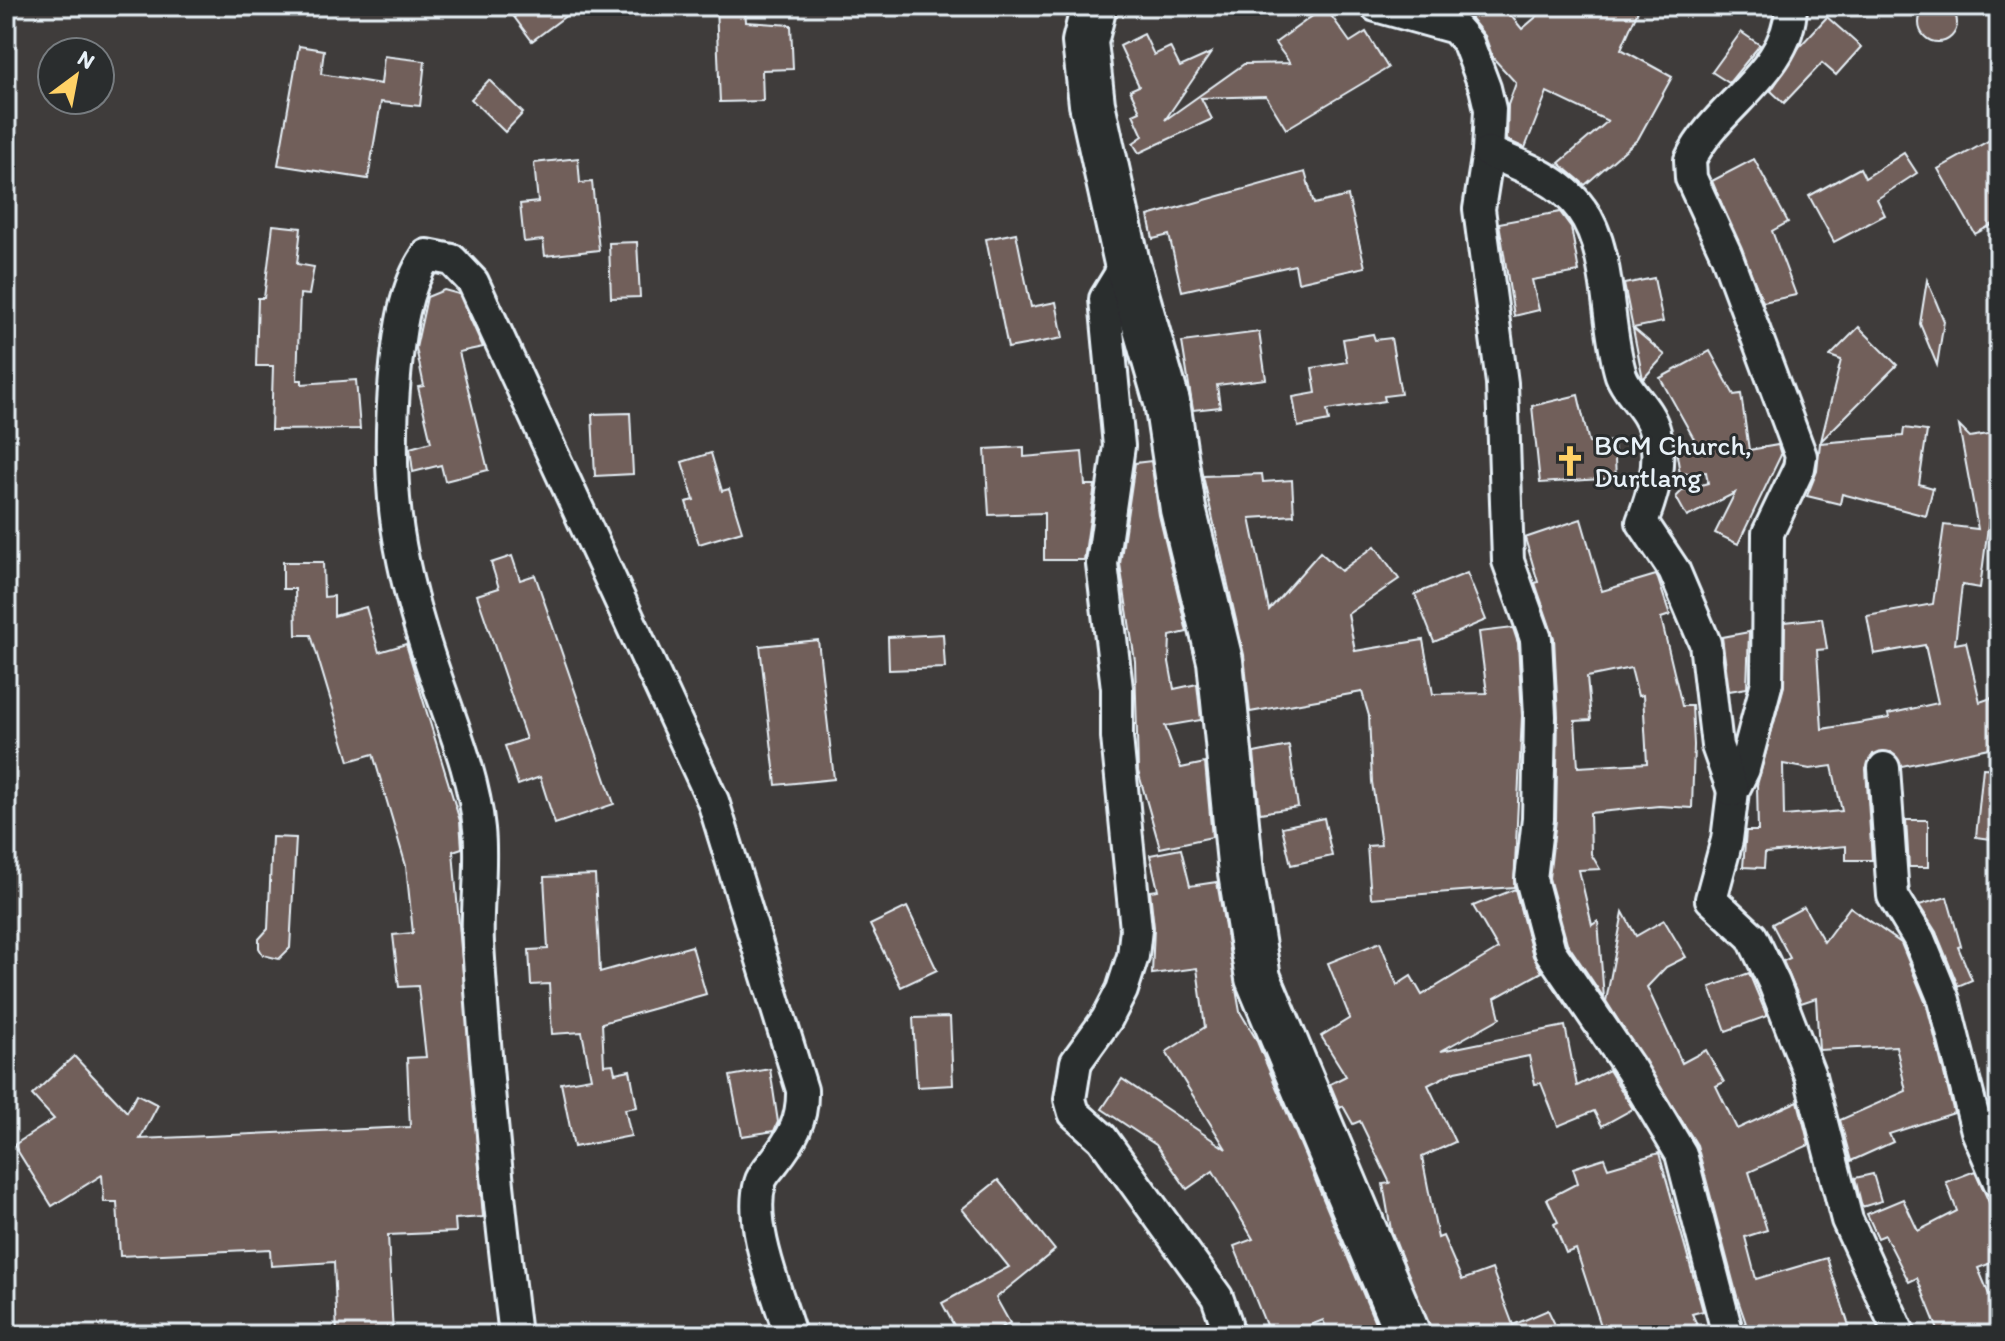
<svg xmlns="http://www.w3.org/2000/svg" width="2005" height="1341" viewBox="0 0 2005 1341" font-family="Itim,sans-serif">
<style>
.building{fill:#715f5a;stroke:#e8f1f8;stroke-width:2;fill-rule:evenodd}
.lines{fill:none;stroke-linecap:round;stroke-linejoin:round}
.street-casing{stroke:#e8f1f8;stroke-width:36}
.highway-casing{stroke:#e8f1f8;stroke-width:50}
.street{stroke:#2a2d2e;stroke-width:30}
.highway{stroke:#2a2d2e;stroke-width:44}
.labels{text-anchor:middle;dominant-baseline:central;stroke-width:6;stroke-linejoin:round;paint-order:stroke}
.poi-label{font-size:28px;fill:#e8f1f8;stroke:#2a2d2e;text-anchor:start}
</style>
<rect width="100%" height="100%" fill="#3f3c3b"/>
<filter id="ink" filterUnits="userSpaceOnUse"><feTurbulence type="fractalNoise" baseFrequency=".0125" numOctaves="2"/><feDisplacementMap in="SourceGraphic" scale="16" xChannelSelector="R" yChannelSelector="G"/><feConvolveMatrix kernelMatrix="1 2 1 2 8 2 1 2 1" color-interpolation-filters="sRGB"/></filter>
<g filter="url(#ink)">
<!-- building -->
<g class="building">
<circle cx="1938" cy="23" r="19"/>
<path d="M506 6H579L532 41Z"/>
<path d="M716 6H745L746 22 791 25 793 69 762 70 763 101 720 102Z"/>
<path d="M1443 6H1503L1522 29 1549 6H1640L1621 49 1672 77 1638 139 1585 185 1559 163 1608 121 1547 92 1525 148 1507 140 1508 105 1516 83 1493 58 1485 36 1469 16Z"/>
<path d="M1325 7 1350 42 1366 32 1388 68 1286 129 1266 96 1201 98 1212 119 1139 153 1133 143 1143 136 1133 114 1140 111 1130 90 1139 86 1120 46 1144 34 1154 55 1170 47 1180 67 1211 53 1165 120 1244 64 1290 63 1275 43Z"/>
<path d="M1827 17 1861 47 1836 75 1822 63 1784 103 1771 91 1800 46Z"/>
<path d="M1741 32 1760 45 1729 83 1712 72Z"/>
<path d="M299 46 324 50 321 74 381 84 384 56 425 61 420 106 381 102 368 179 278 165Z"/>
<path d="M489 80 523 113 505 132 471 99Z"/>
<path d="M1999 135V221L1975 234 1938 169Z"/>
<path d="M1904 153 1917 173 1877 199 1885 215 1834 242 1809 196 1860 168 1865 178Z"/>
<path d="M578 158 580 183 592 182 599 250 545 256 543 240 524 242 520 204 538 202 534 163Z"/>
<path d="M1754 159 1788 222 1772 231 1796 295 1763 302 1712 181Z"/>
<path d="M1305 172 1314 204 1348 196 1365 267 1298 282 1295 265 1182 291 1169 235 1153 239 1148 216Z"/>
<path d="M1560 212 1571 227 1579 272 1532 280 1539 310 1514 316 1499 223Z"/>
<path d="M273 225 301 228 297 264 314 267 309 295 300 294 297 380H302V384L356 380 360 429 271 430 273 366H256L258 298H264Z"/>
<path d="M1016 233 1031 307 1056 302 1063 338 1008 348 986 239Z"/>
<path d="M637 242 640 297 611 298 609 243Z"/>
<path d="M1654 278 1663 322 1633 328 1665 355 1643 379 1624 284Z"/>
<path d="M1927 280 1944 321 1937 365 1920 324Z"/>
<path d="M444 290 459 294 483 347 459 352 488 470 445 481 441 465 413 472 410 448 431 442 418 387 424 386 416 348 427 297Z"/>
<path d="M1859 327 1897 365 1821 441 1841 360 1830 356Z"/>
<path d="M1259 332 1266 379 1217 385 1220 407 1193 410 1182 342Z"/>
<path d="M1373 334 1375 340 1391 338 1401 394 1384 396 1385 401 1327 410 1329 421 1298 427 1293 397 1316 393 1312 368 1347 362 1343 339Z"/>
<path d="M1710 351 1734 395 1741 394 1749 450 1778 445 1781 455 1738 544 1715 533 1735 493 1687 517 1676 497 1683 490 1708 483 1706 472 1680 474 1676 449 1698 446 1660 378Z"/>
<path d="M1578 395 1589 443 1614 441 1616 478 1540 483 1532 406Z"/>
<path d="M630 413 633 474 595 476 592 414Z"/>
<path d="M1959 426 1970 437 1999 432V511L1992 496 1980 588 1962 585 1955 644 1966 642 1980 702 1991 698 1999 717V746L1902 766 1891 752 1873 754 1866 769 1872 860H1846V846L1765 853 1764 868 1743 867 1746 831H1758L1757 785 1784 686 1785 622 1822 618 1827 649 1817 650 1822 729 1889 718 1888 714 1938 703 1925 645 1874 654 1867 616 1933 604 1944 525 1978 529ZM1783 764 1810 769 1832 766 1842 811 1784 816Z"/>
<path d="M1904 428 1927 431 1919 484 1933 488 1926 516 1842 494 1840 504 1807 496 1817 471 1820 443 1903 436Z"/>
<path d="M1024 447V457L1082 452 1085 485H1095L1084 560H1044V513L989 515 985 449Z"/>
<path d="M711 453 722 491 729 489 742 531 699 544 686 502 694 500 682 462Z"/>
<path d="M1151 461 1159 515 1187 632 1170 636 1169 662 1174 689 1197 684 1201 720 1165 726 1181 768 1205 763 1212 837 1160 848 1138 771 1135 661 1120 564 1135 463Z"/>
<path d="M1262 474 1263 482 1292 480 1294 515 1250 518 1269 610 1320 552 1341 571 1375 546 1399 579 1348 614 1355 651 1423 640 1433 694 1487 693 1479 632 1513 628 1518 643 1522 716 1514 887 1371 898 1367 846 1381 845 1372 782 1369 716 1362 692 1250 712 1244 655 1203 476Z"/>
<path d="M1581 519 1602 591 1656 575 1658 579 1670 615 1661 618 1682 706H1692L1694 745 1692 808 1659 806 1590 813 1591 854 1600 869 1579 870 1592 925 1598 921 1604 998 1567 943 1549 878 1556 820 1558 716 1554 638 1535 583 1538 582 1525 538ZM1631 668 1638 696 1643 695 1647 763 1578 767 1575 721 1591 720 1587 677Z"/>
<path d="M512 556 520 580 535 575 614 804 555 824 540 777 518 785 505 746 526 739 477 595 499 588 491 563Z"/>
<path d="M283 562H323L324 597 334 596V616L366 607 379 652 406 644 460 821 462 848 453 851 483 1217 455 1219 456 1232 388 1235 393 1335H337L334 1262 271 1266 270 1249 120 1256 117 1202H104L102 1175 52 1206 14 1145 54 1119 32 1095 74 1056 127 1112 137 1094 158 1105 140 1139 410 1127 407 1058 426 1057 418 986 399 987 393 935 413 933 406 866 373 754 349 761 311 635H296L295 589H283Z"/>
<path d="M1467 573 1486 620 1434 642 1415 594Z"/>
<path d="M1749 632 1747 688 1729 691 1722 637Z"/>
<path d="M943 634 945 668 889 670 888 637Z"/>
<path d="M818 640 834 779 776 785 760 646Z"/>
<path d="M1289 746 1298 807 1260 813 1254 753Z"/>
<path d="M1983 768 1999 769V840L1976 837Z"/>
<path d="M1324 818 1332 856 1291 865 1282 827Z"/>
<path d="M1906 820H1928V867H1909Z"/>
<path d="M272 837 296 838 290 948 279 959 263 955 259 948V939L268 929Z"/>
<path d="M1181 849 1190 886 1217 882 1240 1012 1256 1039 1380 1334 1378 1335H1329L1323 1320 1286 1335H1270L1234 1246 1253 1239 1213 1171 1187 1189 1156 1145 1102 1109 1122 1079 1226 1149 1166 1052 1205 1027 1197 968 1152 974 1154 927 1150 891 1158 890 1150 855Z"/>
<path d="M595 875 600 972 692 946 706 994 602 1023 604 1065 613 1064 615 1073 630 1070 637 1107 625 1109 631 1136 574 1147 561 1083 591 1078 582 1032 552 1034 549 984 531 985 529 950 548 949 544 877Z"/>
<path d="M1515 889 1533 956 1542 972 1495 998 1500 1018 1441 1051 1565 1026 1577 1086 1609 1070 1633 1109 1602 1126 1594 1111 1558 1126 1541 1083 1535 1084 1529 1056 1456 1071 1428 1085 1455 1142 1422 1157 1438 1238 1443 1236 1462 1280 1492 1269 1513 1325 1548 1310 1560 1335H1432L1391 1230 1383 1184 1390 1183 1360 1121 1353 1124 1343 1106 1340 1108 1330 1084 1346 1076 1321 1036 1350 1018 1328 963 1380 942 1397 985 1411 976 1422 995 1498 949 1473 906Z"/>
<path d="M1947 897 1961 946 1958 947 1972 980 1958 986 1936 932 1919 905Z"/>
<path d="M907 907 937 970 901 987 870 925Z"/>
<path d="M1804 907 1824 942 1850 907 1901 943 1927 1006 1954 1113 1889 1134 1893 1142 1851 1161 1840 1120 1906 1091 1896 1046 1819 1050 1816 998 1801 1003 1783 961 1790 958 1772 924Z"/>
<path d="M1623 912 1636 936 1664 920 1686 957 1666 967 1647 987 1682 1063 1706 1050 1724 1082 1716 1086 1737 1129 1798 1101 1809 1145 1749 1172 1767 1230 1745 1237 1756 1279 1827 1258 1852 1335H1750L1738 1300 1697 1145 1606 1001Z"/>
<path d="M1749 973 1767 1016 1726 1031 1710 987Z"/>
<path d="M950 1017 953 1085 917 1087 913 1018Z"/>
<path d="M770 1069 778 1122 774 1131 742 1136 730 1076Z"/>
<path d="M1659 1153 1703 1311 1692 1314 1702 1335H1604L1576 1249 1566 1253 1554 1224 1558 1222 1547 1199 1578 1183 1573 1168 1604 1158 1608 1168Z"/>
<path d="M1975 1171 1993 1211 1999 1209V1260L1978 1268 1999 1318V1335H1940L1917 1278 1909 1282 1885 1235 1878 1238 1867 1214 1903 1199 1918 1231 1957 1211 1946 1182Z"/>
<path d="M1873 1174 1881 1201 1862 1207 1855 1178Z"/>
<path d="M998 1180 1055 1250 996 1298 1010 1323 987 1335H959L942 1303 1009 1267 962 1209Z"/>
</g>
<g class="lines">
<defs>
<g id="street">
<path d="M1376 6 1455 28 1468 43 1485 88 1490 109 1488 152 1479 209 1502 383 1508 561 1536 639 1540 716 1538 819 1531 879 1550 951 1631 1070 1681 1154 1728 1335"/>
<path d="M1791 6C1790 72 1716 105 1690 160L1691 178 1726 254 1801 456 1799 468 1768 533 1767 682 1744 769 1733 791 1727 840 1711 899 1752 937 1774 983 1810 1076 1847 1220 1900 1335"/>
<path d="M1488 152C1520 165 1560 179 1581 209 1612 251 1605 324 1621 375 1627 393 1649 408 1655 432 1662 463 1653 494 1642 522L1674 570 1705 643 1717 746 1733 791"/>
<path d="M1127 263 1105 299 1119 446 1102 564 1117 688V737L1136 929 1133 956 1122 990 1107 1019 1076 1062 1070 1099 1074 1113 1102 1138 1217 1297 1226 1323 1225 1335"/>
<path d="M1884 768 1893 896 1919 939 1944 1000 1977 1131 1999 1182"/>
<path d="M515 1335C499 1205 486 1075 478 944 476 906 483 867 479 829 473 767 445 709 427 650 395 551 386 479 395 376 399 335 403 290 427 255L452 260 473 282 713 801 802 1090C803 1121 792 1139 773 1163 768 1169 762 1175 760 1183 748 1226 778 1293 790 1335"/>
</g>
<path id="highway" d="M1094 6 1085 42 1092 104 1127 263 1167 402 1183 509 1220 661 1241 873 1258 978 1408 1335"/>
</defs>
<!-- street casing -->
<use href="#street" class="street-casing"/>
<!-- highway casing -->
<use href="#highway" class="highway-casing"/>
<!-- street -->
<use href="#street" class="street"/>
<!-- highway -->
<use href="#highway" class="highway"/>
</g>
</g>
<!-- icons -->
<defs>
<symbol id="church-bare" viewBox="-9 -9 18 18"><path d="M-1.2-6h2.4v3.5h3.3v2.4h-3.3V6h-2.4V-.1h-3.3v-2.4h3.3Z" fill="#ffd166" stroke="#2a2d2e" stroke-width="2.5" paint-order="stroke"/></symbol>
</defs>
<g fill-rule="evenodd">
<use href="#church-bare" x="1548" y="439" width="44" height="44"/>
</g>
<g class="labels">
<!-- poi labels -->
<g class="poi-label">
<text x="1594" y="445">BCM Church,<tspan x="1594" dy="32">Durtlang</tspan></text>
</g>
</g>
<!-- margin -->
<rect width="2005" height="1341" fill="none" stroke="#2a2d2e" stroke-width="32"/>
<rect x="16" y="16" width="1973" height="1309" fill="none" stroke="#e8f1f8" stroke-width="3" filter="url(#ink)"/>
<!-- north arrow -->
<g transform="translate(76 76) rotate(32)"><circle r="38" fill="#2a2d2e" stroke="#767b7f" stroke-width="2"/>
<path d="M0-6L14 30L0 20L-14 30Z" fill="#ffd166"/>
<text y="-12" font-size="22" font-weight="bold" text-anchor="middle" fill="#e8f1f8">N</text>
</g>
</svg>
